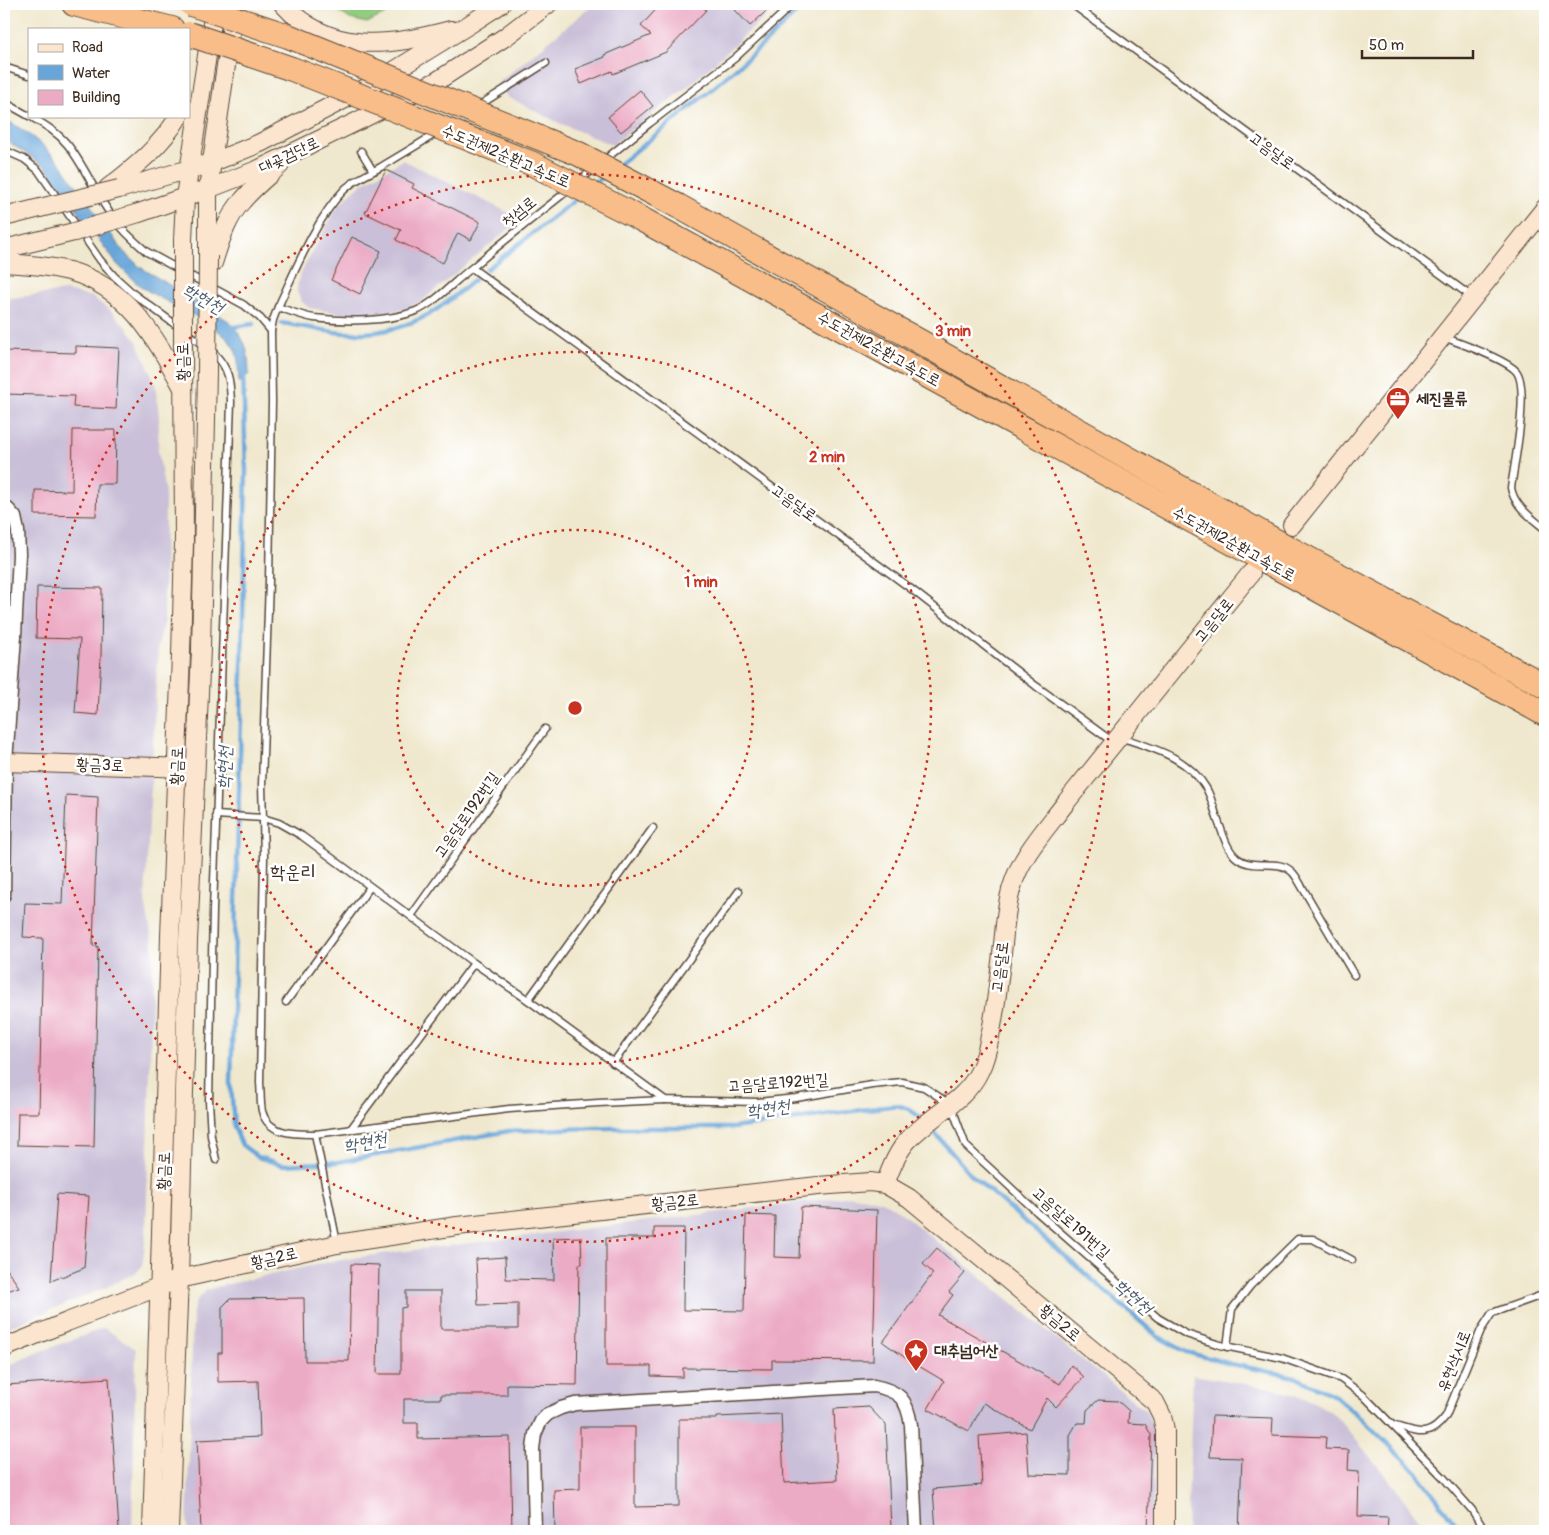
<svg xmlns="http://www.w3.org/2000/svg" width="1549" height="1535" viewBox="0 0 1549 1535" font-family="Pangolin,'Poor Story',sans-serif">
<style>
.industrial{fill:#c9bfd8}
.green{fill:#92cc7f;stroke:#667b4e}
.water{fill:#68a6da;stroke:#52687c}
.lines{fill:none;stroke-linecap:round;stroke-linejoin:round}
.stream{stroke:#68a6da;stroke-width:4.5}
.building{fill:#ecabc5}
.lane-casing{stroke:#564638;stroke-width:9}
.street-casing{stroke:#564638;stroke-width:15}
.secondary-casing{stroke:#564638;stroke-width:20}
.highway-casing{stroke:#564638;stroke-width:26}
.lane{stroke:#fff;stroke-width:6}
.street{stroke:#fff;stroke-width:12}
.secondary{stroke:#fce5cf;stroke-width:18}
.highway{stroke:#f8bd88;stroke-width:24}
.secondary-bridge-casing{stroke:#564638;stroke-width:20;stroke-linecap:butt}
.highway-bridge-casing{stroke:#564638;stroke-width:26;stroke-linecap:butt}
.secondary-bridge{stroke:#fce5cf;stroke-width:18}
.highway-bridge{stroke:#f8bd88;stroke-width:24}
.ring{fill:none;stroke:#c8321e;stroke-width:2.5;stroke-dasharray:2.5 5}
.labels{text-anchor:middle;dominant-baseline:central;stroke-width:5;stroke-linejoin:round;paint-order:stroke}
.street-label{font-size:16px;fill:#3b2a1e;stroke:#fff}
.poi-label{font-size:16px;font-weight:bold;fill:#3b2a1e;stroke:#fff;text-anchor:start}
.water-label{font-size:18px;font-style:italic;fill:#4d5c69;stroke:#fff}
.quarter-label{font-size:19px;fill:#3b2a1e;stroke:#fff}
.centre{fill:#c8321e;stroke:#fff;stroke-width:2.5}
.ring-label{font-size:15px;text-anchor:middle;font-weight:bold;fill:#c8321e;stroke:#fff;stroke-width:5;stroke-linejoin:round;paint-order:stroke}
</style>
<rect width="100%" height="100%" fill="#fff"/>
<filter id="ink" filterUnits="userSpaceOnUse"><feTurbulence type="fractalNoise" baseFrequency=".02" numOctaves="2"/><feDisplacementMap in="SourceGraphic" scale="10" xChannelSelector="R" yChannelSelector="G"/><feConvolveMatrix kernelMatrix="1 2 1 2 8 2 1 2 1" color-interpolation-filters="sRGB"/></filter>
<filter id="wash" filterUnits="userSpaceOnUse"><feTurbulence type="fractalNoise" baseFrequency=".0096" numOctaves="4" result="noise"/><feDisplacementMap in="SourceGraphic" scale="20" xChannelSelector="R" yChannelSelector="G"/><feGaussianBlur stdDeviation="1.12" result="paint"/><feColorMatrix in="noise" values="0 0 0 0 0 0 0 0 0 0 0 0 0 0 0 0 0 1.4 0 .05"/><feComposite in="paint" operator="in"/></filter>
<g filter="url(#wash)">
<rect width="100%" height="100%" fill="#f0e8ce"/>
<!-- industrial -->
<g class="industrial">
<path d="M594 4H779L690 85 612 145 559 123 508 97 497 84Z"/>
<path d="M403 160 521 219 422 301 404 309 388 313 343 314 309 308 302 302 297 292 298 281 306 263 338 206 360 185Z"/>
<path d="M66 291 92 297 111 311 128 329 138 343 155 383 159 416 158 450 165 494 164 618 158 647 145 901 153 944 146 1237 142 1266 137 1272 105 1288 4 1329V299Z"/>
<path d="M852 1196 875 1199 886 1203 899 1211 1146 1411 1155 1431 1152 1531H187L193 1311 197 1300 207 1290 220 1286 328 1262 381 1254Z"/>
<path d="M104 1328 136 1349 132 1531H4V1367L42 1351Z"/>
<path d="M1193 1375 1270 1388 1296 1395 1314 1402 1331 1412 1343 1424 1394 1486 1428 1531H1187Z"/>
</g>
<!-- green -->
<path class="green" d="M327 4H405L367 23 350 19Z"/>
<!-- water -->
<path class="water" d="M4 119C24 129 47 147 61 164L123 251 140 267 227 320C246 340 248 346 249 374L239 383C238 374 239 361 236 352 225 324 170 306 145 289 134 282 125 272 116 263L45 166 4 139Z"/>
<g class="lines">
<!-- stream -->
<g class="stream">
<path d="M617 166C682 114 747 63 805 4"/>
<path d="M592 186 605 175"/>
<path d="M487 269 580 196"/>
<path d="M281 323C299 325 316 330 334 332 368 336 402 330 431 313 446 304 460 291 474 280"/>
<path d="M228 328 253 324"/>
<path d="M243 373 246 471 241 719 231 1084 234 1127 242 1145 258 1157 283 1165 338 1162 509 1131 592 1128H733L897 1105 909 1109 924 1120"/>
<path d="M929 1126 970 1174 1157 1336 1186 1352 1231 1364 1295 1377 1333 1395 1362 1419 1416 1471 1461 1531"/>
</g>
</g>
<g id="blocks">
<!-- building -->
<g class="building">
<path d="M661 4H699L706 10 666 52 613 74 612 71 581 84 575 69 605 57 604 55 651 35 641 26Z"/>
<path d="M742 4H774L750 26 735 10Z"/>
<path d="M640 90 653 106 621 132 608 117Z"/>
<path d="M386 170 414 184 412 188 480 222 471 240 458 233 443 263 396 240 401 230 365 213Z"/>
<path d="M352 237 381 251 360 294 331 280Z"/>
<path d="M76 346 119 348 116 409 73 407 74 396 4 394V351L76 353Z"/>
<path d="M73 430H116L115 484H97L96 516 35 515V490L72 491Z"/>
<path d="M37 587 102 588 101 655 98 715 75 713 80 639 36 638Z"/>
<path d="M66 795 98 797 93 946H98L94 1147 17 1145 18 1113H39L43 938 23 937 25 903 62 904Z"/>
<path d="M57 1194 89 1196 84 1268 51 1281Z"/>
<path d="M801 1207 877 1210 873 1361 772 1360V1369L683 1368V1377L651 1376V1366H606V1238H654V1228H684L683 1310 744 1311 746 1215 775 1216 774 1257 799 1258Z"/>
<path d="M581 1237 582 1264H579L577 1385 507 1384V1395H441V1399H404V1423H418V1439L510 1437 512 1531H201L197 1440 260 1437 258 1381 218 1382V1353H222V1307L230 1299 304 1298 305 1361H349L351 1264 379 1265 377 1374H401V1308L406 1307V1291H441V1329H518V1304L478 1305 476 1259 505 1257 506 1279 554 1280 553 1238Z"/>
<path d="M937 1248 965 1273 949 1292 953 1295 938 1315 1060 1384 1071 1365 1084 1377 1056 1407 1047 1398 1030 1429 984 1403 969 1431 928 1409 944 1381 907 1359 883 1342 933 1273 923 1264Z"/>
<path d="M4 1265 19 1287 4 1292Z"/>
<path d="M109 1378 119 1531H4V1406H8L6 1385Z"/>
<path d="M1098 1400 1118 1401 1129 1411 1128 1423 1145 1424 1151 1435 1148 1531H936L933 1489 982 1485 979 1436 1026 1432 1029 1474 1070 1475V1435L1077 1423H1086L1087 1410Z"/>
<path d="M869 1407 886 1425 891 1528 830 1531H581V1529H555L554 1490 580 1489V1427H635V1507L679 1506V1419H717V1417L781 1414 784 1483 837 1480 834 1409Z"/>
<path d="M1212 1416 1273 1418 1272 1435 1326 1437 1325 1449 1349 1450 1348 1470 1359 1471 1358 1516 1388 1517 1387 1531H1239L1242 1458 1210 1457Z"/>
</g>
</g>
</g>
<g filter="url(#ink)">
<use href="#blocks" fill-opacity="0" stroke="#564638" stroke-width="1"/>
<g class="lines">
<defs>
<g id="lane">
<path d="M1072 4 1472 297"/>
<path d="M4 67 29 75"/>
<path d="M4 102 29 116"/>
<path d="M478 106 546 63"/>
<path d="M30 116C43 124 57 132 67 144 85 166 95 194 112 216 122 230 134 241 147 252L244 305 260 318 271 331"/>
<path d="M4 150 24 159 38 170 100 260 114 276 135 295 214 353C230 370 230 381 231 402L213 910 209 1101 211 1136 216 1160"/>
<path d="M361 151 373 171"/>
<path d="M603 161 650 123 735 58 793 4"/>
<path d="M578 182 596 167"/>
<path d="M472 268 906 585 1036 686 1113 742"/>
<path d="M278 307C290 311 302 316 314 318 345 322 387 322 416 311 435 303 456 280 473 267 505 240 538 214 571 188"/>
<path d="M1443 337C1460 343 1506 360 1516 371 1530 387 1514 466 1511 488 1514 506 1532 518 1545 529"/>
<path d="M1120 737C1152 748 1188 757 1206 788 1212 798 1214 810 1218 821 1223 833 1226 849 1237 858 1253 871 1277 858 1291 871 1294 873 1296 877 1298 880L1354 975"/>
<path d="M216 815 263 818 279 823 302 836 474 963 528 1000 665 1100 758 1102 796 1098 872 1085 902 1082 924 1087 951 1105 966 1146 1037 1212 1158 1318 1186 1334 1220 1345 1282 1358 1341 1379 1363 1395 1443 1477 1472 1510 1485 1531"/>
<path d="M411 916 545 729"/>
<path d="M528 1000 653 828"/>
<path d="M286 1002 370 887"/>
<path d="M613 1063 739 891"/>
<path d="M350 1130 474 963"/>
<path d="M315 1134 509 1109 598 1103 665 1100"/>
<path d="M337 1243 315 1134C295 1134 268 1135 262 1111 260 1102 261 1092 260 1083L264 856 262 785 269 581 272 401 271 331 273 320 278 307C295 271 316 219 343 191 353 180 367 175 379 168 399 156 418 145 438 132"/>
<path d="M1227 1347 1232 1309 1251 1285 1298 1239H1313L1352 1260"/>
<path d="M1392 1425C1417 1432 1428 1440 1446 1416L1481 1330 1492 1313 1545 1294"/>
</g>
<g id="street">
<path d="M4 506 8 509 15 517 18 531 19 554 15 636 6 762 4 895"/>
<path d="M535 1531 533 1449 535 1434 541 1421 548 1414 561 1408 575 1404 874 1386C900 1391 907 1399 911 1425L916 1531"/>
</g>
<g id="secondary">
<path d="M283 4C330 56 390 46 451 30"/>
<path d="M108 188C134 168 162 145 179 116"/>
<path d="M119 189 211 163 260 143 368 87 470 24 501 4"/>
<path d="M139 213 208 189 257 170 360 120 437 81 505 37 548 4"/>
<path d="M4 217 52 205"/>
<path d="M183 240 185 197 215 4"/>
<path d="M4 249 74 232"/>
<path d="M208 256V189L235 4"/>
<path d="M4 263C26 264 48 266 69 271 128 287 155 337 182 386"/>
<path d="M213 263C220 241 227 217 243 200 254 187 268 176 280 165"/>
<path d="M1292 525 1545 208"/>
<path d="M4 762 188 768"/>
<path d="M885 1184C891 1168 898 1150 910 1138 933 1114 966 1101 980 1070 987 1056 989 1041 992 1026 997 999 1000 971 1003 944 1005 925 1006 905 1012 887 1021 855 1047 828 1067 801L1251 573"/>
<path d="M4 1348 67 1322 179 1279 337 1244 457 1226 818 1186 870 1182 885 1184 909 1198 1155 1402 1162 1416 1165 1430V1531"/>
<path d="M152 1531 170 936 181 655 184 543 183 347"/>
<path d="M169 1531 179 1279 188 941 201 649 207 373"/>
</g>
<g id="highway">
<path d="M74 4 172 29"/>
<path d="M678 206 1281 544 1545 686"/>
<path d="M643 220 1545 714"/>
</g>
</defs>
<!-- lane casing -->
<use href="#lane" class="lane-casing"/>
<!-- street casing -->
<use href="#street" class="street-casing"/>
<!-- secondary casing -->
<use href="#secondary" class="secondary-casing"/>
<!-- highway casing -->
<use href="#highway" class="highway-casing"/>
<!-- lane -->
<use href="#lane" class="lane"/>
<!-- street -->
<use href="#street" class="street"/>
<!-- secondary -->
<use href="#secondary" class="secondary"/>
<!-- highway -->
<use href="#highway" class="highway"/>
<defs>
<g id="secondary-bridge">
<path d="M52 205 119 189"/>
<path d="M74 232 139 213"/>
<path d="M183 347V240"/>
<path d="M207 373 208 256"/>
</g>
<g id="highway-bridge">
<path d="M191 4 288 36 579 154 678 206"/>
<path d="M189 34 292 69 533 164 643 220"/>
</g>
</defs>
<!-- secondary-bridge casing -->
<use href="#secondary-bridge" class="secondary-bridge-casing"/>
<!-- highway-bridge casing -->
<use href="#highway-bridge" class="highway-bridge-casing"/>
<!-- secondary-bridge -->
<use href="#secondary-bridge" class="secondary-bridge"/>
<!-- highway-bridge -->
<use href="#highway-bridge" class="highway-bridge"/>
</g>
</g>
<!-- distance rings -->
<g class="ring">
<circle cx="575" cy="708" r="178"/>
<circle cx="575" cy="708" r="356"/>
<circle cx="575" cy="708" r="534"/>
</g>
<!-- icons -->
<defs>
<symbol id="office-pin" viewBox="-11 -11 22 30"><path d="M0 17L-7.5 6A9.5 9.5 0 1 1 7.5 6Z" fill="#c8321e" stroke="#fff"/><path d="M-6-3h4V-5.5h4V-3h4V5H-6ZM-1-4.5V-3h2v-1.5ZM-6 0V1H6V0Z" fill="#fff"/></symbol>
<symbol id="sight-pin" viewBox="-11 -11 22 30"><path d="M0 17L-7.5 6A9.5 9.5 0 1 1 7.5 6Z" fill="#c8321e" stroke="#fff"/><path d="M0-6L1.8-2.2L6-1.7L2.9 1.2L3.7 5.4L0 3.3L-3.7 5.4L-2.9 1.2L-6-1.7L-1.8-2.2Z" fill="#fff"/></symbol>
</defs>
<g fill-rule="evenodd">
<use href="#office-pin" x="1384" y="385" width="28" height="38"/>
<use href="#sight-pin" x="902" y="1337" width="28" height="38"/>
</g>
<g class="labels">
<!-- street labels -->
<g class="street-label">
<text transform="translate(1272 151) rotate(36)">고음달로</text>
<text transform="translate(289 155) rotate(-25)">대곶검단로</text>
<text transform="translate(506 156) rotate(23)">수도권제2순환고속도로</text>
<text transform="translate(519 212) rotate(-39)">첫섬로</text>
<text transform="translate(879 349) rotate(29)">수도권제2순환고속도로</text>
<text transform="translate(183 362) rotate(-91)">황금로</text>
<text transform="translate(794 503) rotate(36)">고음달로</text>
<text transform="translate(1234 544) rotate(29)">수도권제2순환고속도로</text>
<text transform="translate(1214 620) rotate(-51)">고음달로</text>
<text transform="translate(100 765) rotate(2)">황금3로</text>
<text transform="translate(177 766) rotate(-88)">황금로</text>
<text transform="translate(467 815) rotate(-55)">고음달로192번길</text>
<text transform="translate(1000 967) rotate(-83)">고음달로</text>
<text transform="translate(778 1083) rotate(-4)">고음달로192번길</text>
<text transform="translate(164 1171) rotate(-88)">황금로</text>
<text transform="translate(675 1202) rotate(-6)">황금2로</text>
<text transform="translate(1071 1223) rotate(42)">고음달로191번길</text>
<text transform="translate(274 1258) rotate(-13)">황금2로</text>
<text transform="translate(1060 1323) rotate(40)">황금2로</text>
<text transform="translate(1454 1361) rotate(-68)">유현삭시로</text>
</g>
<!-- poi labels -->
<g class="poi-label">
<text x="1416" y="399">세진물류</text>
<text x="934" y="1351">대추넘어산</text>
</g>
<!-- water labels -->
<g class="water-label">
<text transform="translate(203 299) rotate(29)">학현천</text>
<text transform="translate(225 768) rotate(-89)">학현천</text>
<text transform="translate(768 1109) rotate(-8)">학현천</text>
<text transform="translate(365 1143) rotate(-10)">학현천</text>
<text transform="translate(1133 1297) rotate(41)">학현천</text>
</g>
<!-- quarter labels -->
<g class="quarter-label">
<text x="293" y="872">학운리</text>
</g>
</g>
<circle cx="575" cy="708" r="8" class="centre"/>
<g class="ring-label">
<text x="953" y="336">3 min</text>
<text x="827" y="462">2 min</text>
<text x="701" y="587">1 min</text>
</g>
<!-- margin -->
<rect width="1549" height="1535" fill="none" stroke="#fff" stroke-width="20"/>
<!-- legend -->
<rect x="28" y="28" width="162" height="90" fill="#ffffff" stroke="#b1aaa5"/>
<rect x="38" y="44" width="25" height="8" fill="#fce5cf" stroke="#b1aaa5"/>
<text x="72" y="52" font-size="15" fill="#3b2a1e">Road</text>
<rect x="38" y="65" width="25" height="15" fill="#68a6da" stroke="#b1aaa5"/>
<text x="72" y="78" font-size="15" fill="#3b2a1e">Water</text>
<rect x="38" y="90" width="25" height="15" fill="#ecabc5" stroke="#b1aaa5"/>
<text x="72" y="102" font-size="15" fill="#3b2a1e">Building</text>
<!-- scale -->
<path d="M1362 50v8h111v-8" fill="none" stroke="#3b2a1e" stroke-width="2.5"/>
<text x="1369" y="50" font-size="15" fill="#3b2a1e" stroke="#ffffff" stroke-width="4" paint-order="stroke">50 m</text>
</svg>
